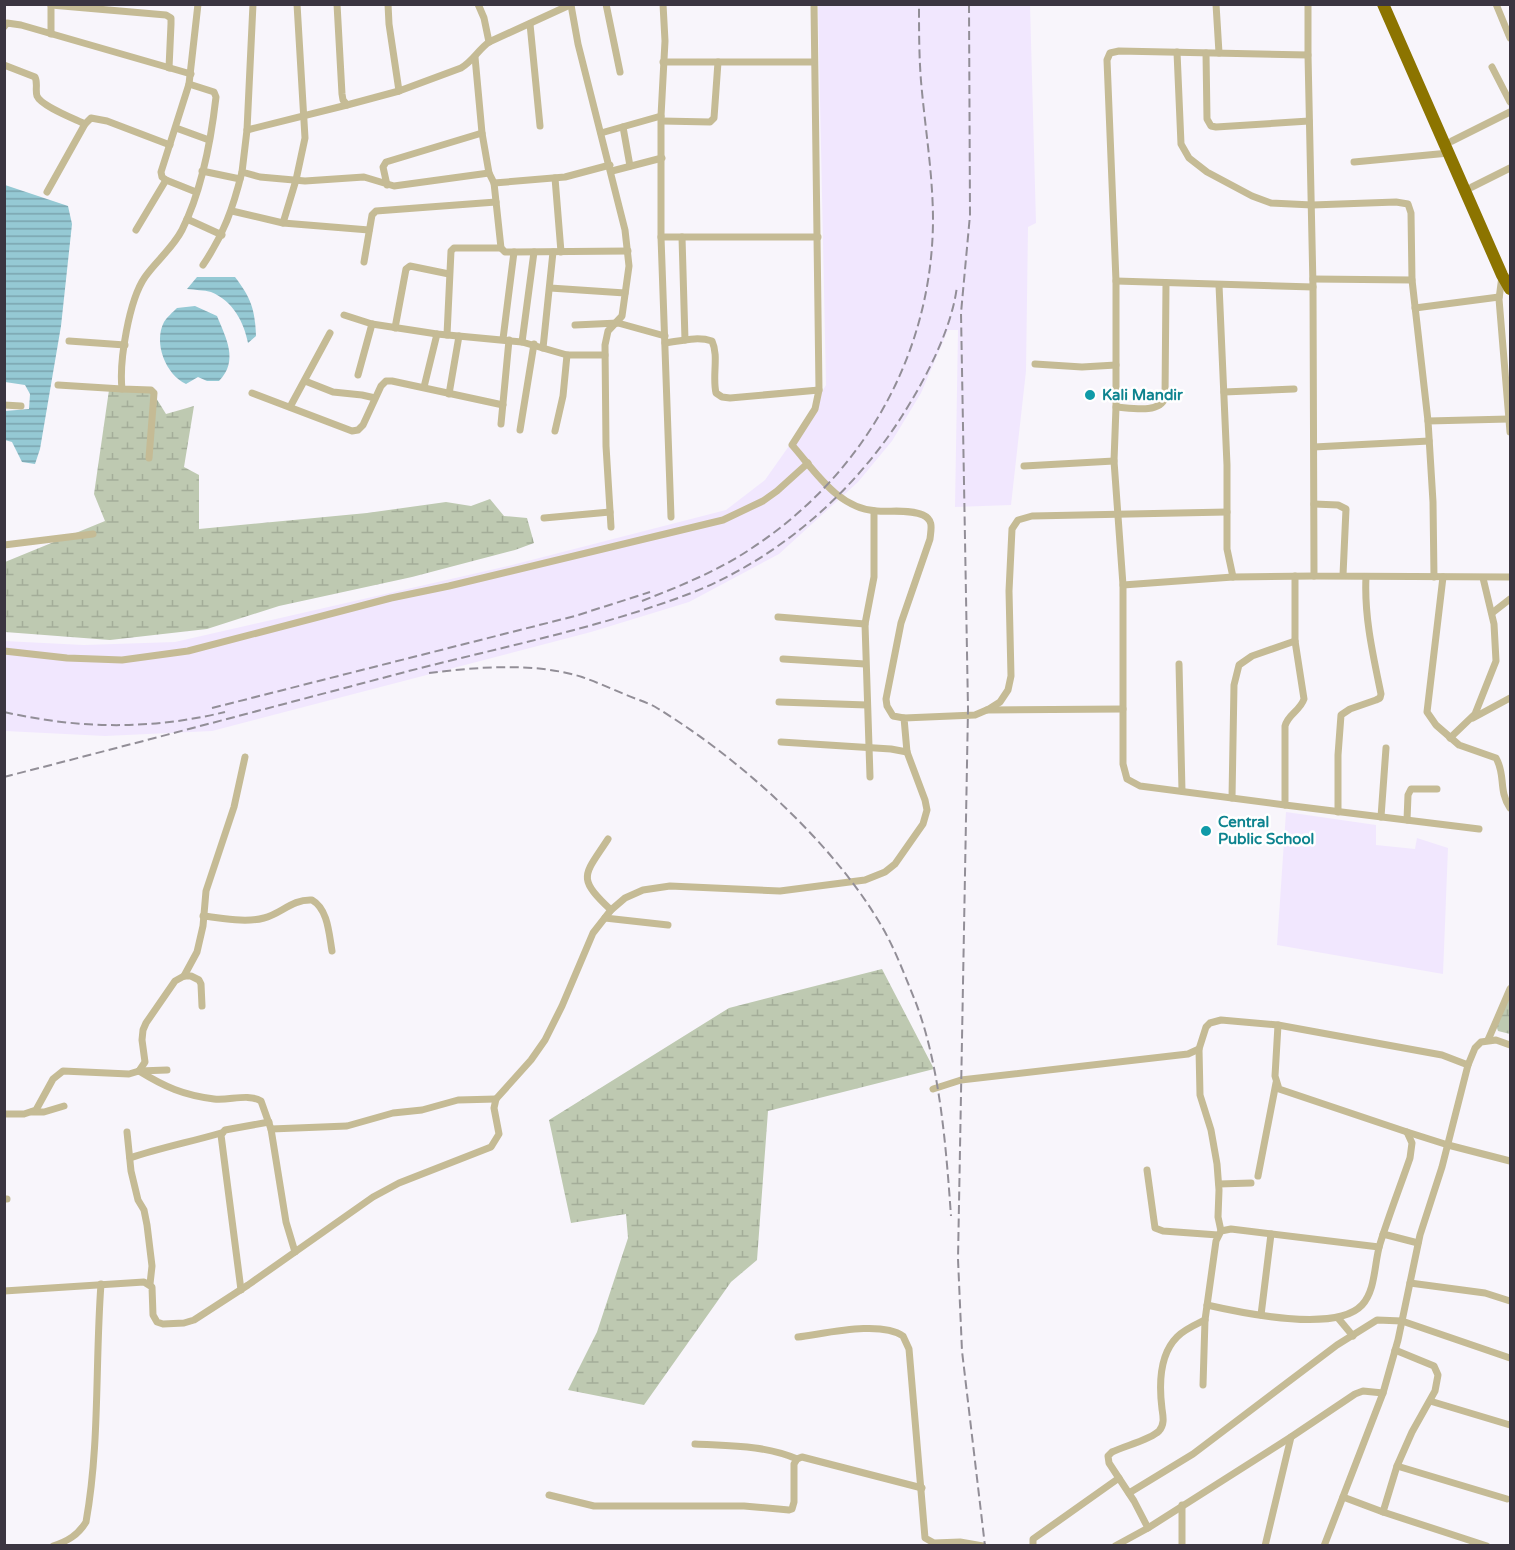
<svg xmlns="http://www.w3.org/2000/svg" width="1515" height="1550" viewBox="0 0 1515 1550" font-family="'Varela Round',sans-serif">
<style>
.built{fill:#f1e7fe}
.wetland{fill:url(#wetland-marsh)}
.water{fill:url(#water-rules)}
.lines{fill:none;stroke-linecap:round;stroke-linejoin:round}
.street{stroke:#c5bb95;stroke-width:7}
.highway{stroke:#8c7400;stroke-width:12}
.rail{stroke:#928e97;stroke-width:2;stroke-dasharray:9 4.5;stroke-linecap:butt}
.culture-dot{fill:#0f9aa8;stroke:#fff;stroke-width:2}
.labels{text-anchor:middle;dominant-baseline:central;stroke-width:5;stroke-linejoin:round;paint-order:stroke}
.culture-label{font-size:15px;font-weight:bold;fill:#0d838f;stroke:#fff;text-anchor:start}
</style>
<defs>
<pattern id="wetland-marsh" width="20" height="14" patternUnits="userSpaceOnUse" patternTransform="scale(1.5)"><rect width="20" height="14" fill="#bec9b1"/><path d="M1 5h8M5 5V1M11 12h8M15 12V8" fill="none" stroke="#a4ad99"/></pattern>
<pattern id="water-rules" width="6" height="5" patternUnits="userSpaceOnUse" patternTransform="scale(1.5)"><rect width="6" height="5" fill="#95c9d4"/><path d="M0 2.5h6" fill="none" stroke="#7ba4ae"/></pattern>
</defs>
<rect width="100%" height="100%" fill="#f8f5fb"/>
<!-- built -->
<g class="built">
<path d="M818 5H1030L1036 223 1028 227 1026 371 1011 505 955 507 958 330H948L921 393 892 441 858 482 779 554 689 602 591 632 212 731 105 736 5 731 4 641 84 645 175 642 512 565 726 510 765 480 796 436 826 385Z"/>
<path d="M1286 812 1376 825V845L1415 849 1417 838 1448 848 1443 974 1277 945Z"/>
</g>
<!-- wetland -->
<g class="wetland">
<path d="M109 390 153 393 166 414 194 406 184 467 199 475V529L367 513 446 502 471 506 490 499 504 516 527 518 534 543 515 550 412 577 279 606 207 629 110 640 5 632V562L105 521 94 494Z"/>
<path d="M882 969 934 1069 768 1111 757 1260 731 1282 644 1405 568 1390 597 1332 628 1238 626 1214 571 1223 549 1120 729 1008Z"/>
<path d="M1510 982V1034L1498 1031 1495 1022Z"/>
</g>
<!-- water -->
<g class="water">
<path d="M5 185 68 206 72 224 61 326 40 449 35 464 22 462 12 442 5 440V411L29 409 30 394 25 385 5 382Z"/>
<path d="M197 277H235C251 298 255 309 256 336L248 343C244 322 233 301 211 292 204 290 195 290 187 289Z"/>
<path d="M195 306 217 316C226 338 239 361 219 381H207L198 377 186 384C166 375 153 343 164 322 167 317 173 312 177 308Z"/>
</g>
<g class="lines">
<!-- street -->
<g class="street">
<path d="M51 4V34"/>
<path d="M253 4 247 130 242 172 260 177 305 181 364 177 394 186 489 173"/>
<path d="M337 4 342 94 343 100 347 105 399 91 461 68C473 61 478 50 489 42L572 4"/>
<path d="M388 4 389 24 399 91"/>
<path d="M478 4 484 18 489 42"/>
<path d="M606 4 620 72"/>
<path d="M663 4 665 41 661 116V237L671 517"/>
<path d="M814 4 819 390 815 409 792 445C815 471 838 509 877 511 891 512 910 509 923 515 934 520 931 529 930 539L901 623 886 699 887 706 893 716 904 718"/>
<path d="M1216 4 1219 53"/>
<path d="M1308 4V55L1119 51 1110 53 1107 60 1116 281V407L1114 461 1123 585 1233 577 1314 576"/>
<path d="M1496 4 1510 38"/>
<path d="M51 5 166 15 171 18V24L169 68"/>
<path d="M571 5 578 44 625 230 629 266 622 316 608 331 605 345 606 446 611 527"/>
<path d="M530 24 540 126"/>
<path d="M4 27 7 23 21 25 191 74"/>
<path d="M1177 52 1181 144 1189 158 1207 172 1252 196 1271 203 1312 205 1396 202 1408 204 1411 213 1412 280 1428 421"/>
<path d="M1206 53 1207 119 1211 126 1216 127 1309 121"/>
<path d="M1308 55 1313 287 1314 576 1510 577"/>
<path d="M475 57 482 133 489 173 494 183 501 248 505 252H514L628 251"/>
<path d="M663 62H813"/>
<path d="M4 65 35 77C38 83 35 90 37 96 41 106 75 119 85 124"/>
<path d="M1492 67 1510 102"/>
<path d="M662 121 710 122 714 118 718 62"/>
<path d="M623 127 630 166"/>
<path d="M176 128 209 140"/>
<path d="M247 130 347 105"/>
<path d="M601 133 661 116"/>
<path d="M1452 141 1510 112"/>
<path d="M1354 162 1449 153"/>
<path d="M202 171 240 179"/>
<path d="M612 171 662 158"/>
<path d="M555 178 561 252"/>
<path d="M494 183 565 177 610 165"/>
<path d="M387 185 383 167 386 162 482 133"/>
<path d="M1472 187 1510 168"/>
<path d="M47 192 85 124 91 118 107 121 170 145"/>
<path d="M196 192 166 180 162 177 161 172 189 84 198 4"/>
<path d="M232 211 283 223 369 230"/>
<path d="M187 219 222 235"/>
<path d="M283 223 296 180 305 138 297 4"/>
<path d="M136 230 166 180"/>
<path d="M661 237H818"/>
<path d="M682 237 685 340"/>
<path d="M364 262 372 215 376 211 496 202"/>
<path d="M203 265C224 234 233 208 242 172"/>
<path d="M1502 276 1499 299 1510 432"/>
<path d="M1313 279 1412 280"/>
<path d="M1116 281 1313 287"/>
<path d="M1219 285 1227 465V549L1233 577"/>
<path d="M550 288 625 293"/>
<path d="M1415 308 1499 297"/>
<path d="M344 315 372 324 437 334 522 342 567 355H605"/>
<path d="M575 325 618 323 665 336"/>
<path d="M395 328 406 269 410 266 415 267 449 274"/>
<path d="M447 335 451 251 454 248H501"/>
<path d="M503 339 514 252"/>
<path d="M69 341 125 345"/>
<path d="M522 342 534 252"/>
<path d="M665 343C681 341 697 336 712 341 719 356 712 376 716 393L722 397 730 398 819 390"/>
<path d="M543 348 553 252"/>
<path d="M1035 364 1082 367 1116 365"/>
<path d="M358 375 372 324"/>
<path d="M305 381 333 392 362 395 375 398"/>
<path d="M58 385 122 389"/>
<path d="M424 387 437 334"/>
<path d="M1224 392 1294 389"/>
<path d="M252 393 352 431 358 430 363 425 381 386 386 381H392L503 405"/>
<path d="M449 394 459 336"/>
<path d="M4 405 21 406"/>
<path d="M290 407 330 333"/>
<path d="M1116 407C1131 408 1159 414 1165 398L1166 283"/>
<path d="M501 424 509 340"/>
<path d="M520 430 534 344"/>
<path d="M555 431 563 396 567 355"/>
<path d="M1314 447 1429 441"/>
<path d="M149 458 154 393 151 390 122 389C119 361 129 300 145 277 156 261 172 249 182 230 202 190 211 141 216 97L214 92 189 84"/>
<path d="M1024 466 1114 461"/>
<path d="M1314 504 1338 505 1346 509 1343 575"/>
<path d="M544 518 610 512"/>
<path d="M4 545 93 534"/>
<path d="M1295 576V641L1304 699C1300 711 1288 714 1285 726V805L1479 829"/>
<path d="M1434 577 1433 502 1428 421 1509 419"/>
<path d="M1443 577 1427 712 1436 725 1459 745 1496 758C1506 775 1498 790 1510 808"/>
<path d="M1123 585V764L1127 779 1140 786 1285 805"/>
<path d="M1492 613 1510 599"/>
<path d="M778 617 865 624"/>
<path d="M4 651 67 658 122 660 188 651 391 598 449 586 723 520 763 501 777 491 808 463"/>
<path d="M783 659 865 664"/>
<path d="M1179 664 1182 791"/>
<path d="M779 702 867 705"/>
<path d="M987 710 1123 709"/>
<path d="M1473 718 1510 698"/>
<path d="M1450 738 1475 714 1496 661 1494 624 1483 578"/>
<path d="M781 742 891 749 907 752"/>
<path d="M870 777 865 624 874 577V511"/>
<path d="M1232 798 1234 685 1239 665 1252 656 1295 641"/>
<path d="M1338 812V755L1341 715 1350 709 1376 700 1380 698 1381 694C1373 655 1364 616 1366 577"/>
<path d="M1381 817 1386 748"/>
<path d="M1407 820 1408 795 1411 789H1437"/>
<path d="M608 839C584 876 576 877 611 910"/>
<path d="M203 916C222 918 245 923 264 918 281 914 292 899 312 900 328 909 329 934 332 951"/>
<path d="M605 918 668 925"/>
<path d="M184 976 197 952 203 926 206 891 234 807 245 757"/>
<path d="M1488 1040 1510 989"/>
<path d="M1199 1049 1200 1095 1211 1130 1217 1164 1219 1190 1218 1217 1221 1231"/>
<path d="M139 1071C165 1087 183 1095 214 1099 229 1101 248 1093 261 1101L271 1129 286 1222 295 1252"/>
<path d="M139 1071 167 1070"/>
<path d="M933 1089 961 1080 1188 1054 1199 1049 1206 1027 1210 1023 1221 1020 1278 1025 1442 1055 1468 1065"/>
<path d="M32 1112H44L64 1106"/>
<path d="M4 1114H24L36 1110 53 1079 63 1071 129 1074 139 1071 145 1062 142 1040 143 1030 146 1023 175 981 184 976H191L199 980 201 984 202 1006"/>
<path d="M271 1129 347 1126 393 1113 422 1110 458 1100 496 1099"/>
<path d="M127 1132 131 1171 138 1200 144 1210 147 1225 152 1266 150 1284"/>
<path d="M1407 1132 1448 1145 1510 1161"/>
<path d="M130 1158C160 1148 190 1142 221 1133"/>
<path d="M1147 1170 1155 1228 1163 1231 1218 1235"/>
<path d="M1258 1176 1276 1083"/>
<path d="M1219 1184 1251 1183"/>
<path d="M4 1199H7"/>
<path d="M1383 1234 1418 1243"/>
<path d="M1410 1283 1485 1293 1510 1301"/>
<path d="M241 1290 221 1135 225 1130 269 1122"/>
<path d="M4 1291 144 1282 152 1287 153 1315 157 1322 163 1324 184 1323 194 1320 248 1285 373 1197 399 1183 491 1147 499 1134 494 1108 496 1099 531 1060 545 1040 562 1006 593 933 611 910 625 898 643 890 670 886 780 891 865 880 885 872 895 864 923 824 927 810 925 800 907 752 904 718 975 715 989 709 1000 702 1008 690 1011 676 1009 591 1012 529 1018 520 1032 516 1227 512"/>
<path d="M1207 1305C1242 1313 1336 1333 1362 1305 1376 1290 1374 1263 1380 1244 1389 1215 1400 1187 1410 1158L1412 1143 1407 1132 1279 1089 1275 1076 1278 1025"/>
<path d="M1261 1315 1271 1234"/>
<path d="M1338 1318 1353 1336"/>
<path d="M798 1337C824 1334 880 1320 903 1336L909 1349 925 1538 934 1543 960 1542 983 1546"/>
<path d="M1203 1385 1205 1320 1216 1241 1221 1231 1231 1229 1379 1247"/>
<path d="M1430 1401 1510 1425"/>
<path d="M695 1444C730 1446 764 1445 797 1459"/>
<path d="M1397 1466 1507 1499"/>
<path d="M1129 1493 1193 1454 1337 1345 1377 1320 1402 1321 1510 1358"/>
<path d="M549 1495 594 1506H744L789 1510 792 1509 794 1502V1464L797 1459 802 1457 922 1488"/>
<path d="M1343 1497 1383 1512 1397 1466 1412 1432 1435 1391 1438 1375 1434 1366 1395 1350"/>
<path d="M1182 1505V1546"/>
<path d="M1383 1512 1487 1546"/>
<path d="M1148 1528 1134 1501 1109 1463 1108 1456 1112 1452C1124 1446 1150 1440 1159 1431 1165 1424 1163 1416 1162 1409 1159 1385 1159 1355 1177 1337 1185 1329 1195 1325 1205 1320"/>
<path d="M53 1546C68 1541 78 1535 86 1522 100 1444 95 1364 101 1284"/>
<path d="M1033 1546V1539L1119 1478"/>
<path d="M1115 1546 1148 1528 1291 1437 1355 1394 1363 1391 1383 1393"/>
<path d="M1265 1546 1291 1437"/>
<path d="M1324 1546 1383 1393 1398 1340 1420 1235 1442 1167 1468 1065 1475 1048 1481 1042 1496 1040 1510 1045"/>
</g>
<!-- highway -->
<path class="highway" d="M1383 4 1502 275 1510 289"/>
<!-- rail -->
<g class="rail">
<path d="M969 4 970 215 961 313 968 709 958 1259 962 1351 985 1546"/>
<path d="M642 601C680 586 718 571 752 548 863 475 932 355 933 221 933 174 925 128 921 81 919 56 919 30 919 4"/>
<path d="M429 673C478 667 534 662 582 677 596 682 610 688 624 694 635 699 647 702 657 708 741 759 837 846 885 932 896 952 905 976 914 998 940 1063 946 1147 951 1216"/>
<path d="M212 708 575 616 650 592"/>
<path d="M4 712C79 729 151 730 225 712"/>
<path d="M4 777C133 744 261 710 390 676 487 650 593 630 686 595 774 562 852 495 902 416 925 380 952 329 957 286"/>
</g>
</g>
<!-- markers -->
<g class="culture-dot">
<circle cx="1090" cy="395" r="6"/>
<circle cx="1206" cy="831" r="6"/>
</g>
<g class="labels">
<!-- culture labels -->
<g class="culture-label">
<text x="1102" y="395">Kali Mandir</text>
<text x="1218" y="822">Central<tspan x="1218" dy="17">Public School</tspan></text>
</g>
</g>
<!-- border -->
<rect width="1515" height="1550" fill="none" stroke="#3b3541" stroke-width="12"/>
</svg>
